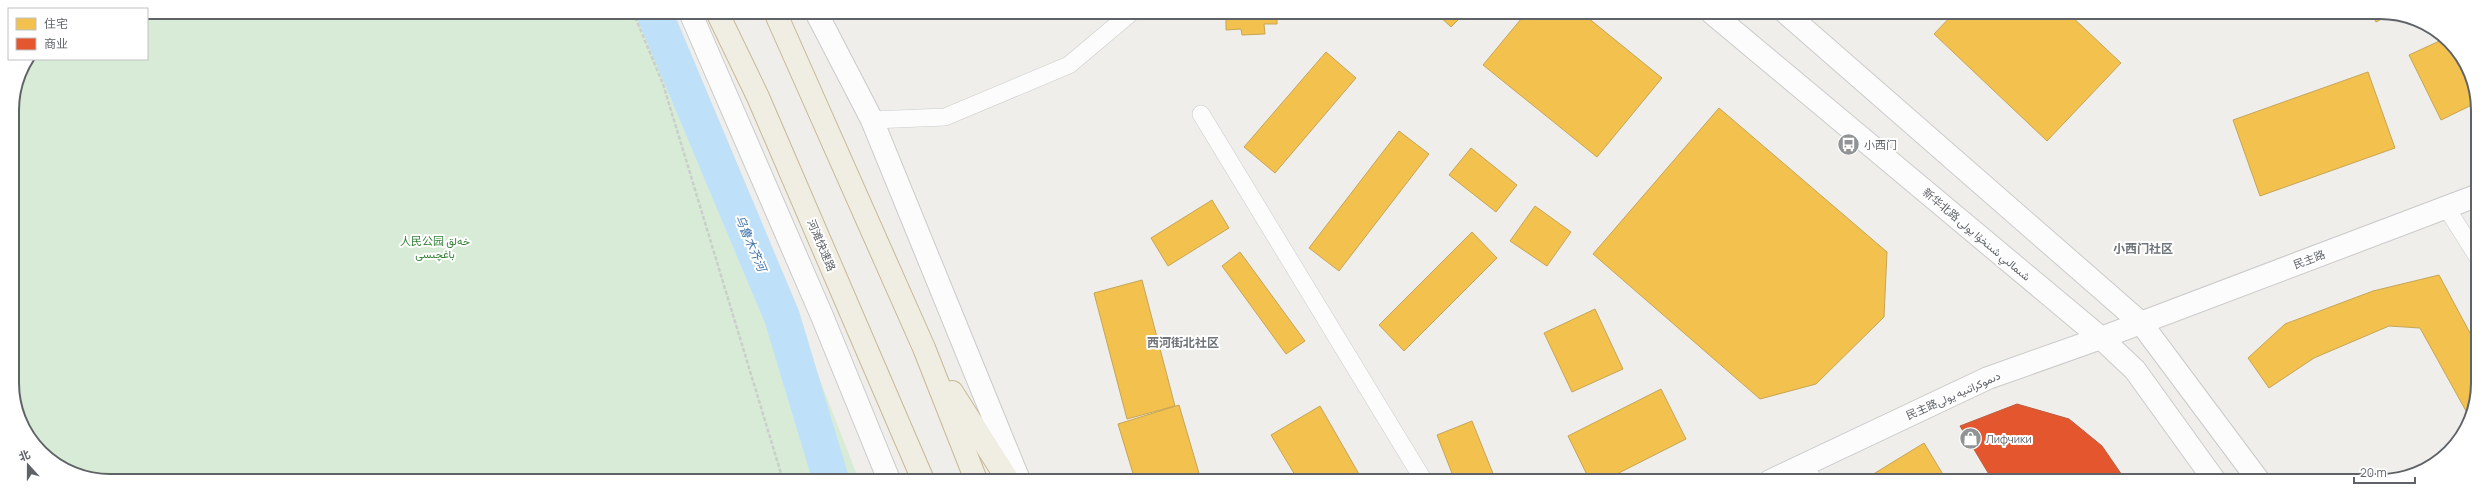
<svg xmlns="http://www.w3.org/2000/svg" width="2490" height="493" viewBox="0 0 2490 493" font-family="Manrope,Vazirmatn,'Noto Sans SC',sans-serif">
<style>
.green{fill:#d8ebd6}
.homes{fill:#f2c14e;stroke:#c6a556}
.shops{fill:#e4572e;stroke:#bc5b3f}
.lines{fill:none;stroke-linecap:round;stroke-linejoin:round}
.river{stroke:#bfe0f9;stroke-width:36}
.street-casing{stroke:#cbcccc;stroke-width:18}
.secondary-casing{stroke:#cacacb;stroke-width:24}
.highway-casing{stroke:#c8b996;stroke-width:24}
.path{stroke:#cacfcc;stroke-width:2.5;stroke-dasharray:4 2;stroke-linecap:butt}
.street{stroke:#fdfcfc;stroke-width:17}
.secondary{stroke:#fdfcfc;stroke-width:22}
.highway{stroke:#f0ede3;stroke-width:22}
.labels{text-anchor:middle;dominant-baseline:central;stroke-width:4;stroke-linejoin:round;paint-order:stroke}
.poi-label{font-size:11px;fill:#5f6368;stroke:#fff;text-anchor:start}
.street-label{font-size:11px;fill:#5f6368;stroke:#fff}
.park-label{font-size:11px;fill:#348238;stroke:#fff}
.water-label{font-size:12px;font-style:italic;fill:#4174aa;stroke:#fff}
.neighbourhood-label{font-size:12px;font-weight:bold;fill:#70757a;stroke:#fff}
.rim{fill:none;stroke:#5f6368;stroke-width:2}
</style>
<rect width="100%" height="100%" fill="#efeeea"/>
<!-- green -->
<path class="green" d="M147 12H659L779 275 859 480H97L66 471 41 452 14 402 12 110 20 72 28 59H147Z"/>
<!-- homes -->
<g class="homes">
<path d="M1226 12H1277V24H1264L1265 34 1242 35 1241 29 1226 30Z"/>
<path d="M1436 13H1465L1451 27Z"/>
<path d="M1526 13H1582L1662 78 1597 157 1483 65Z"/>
<path d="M1954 13H2068L2121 63 2047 141 1934 34Z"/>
<path d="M2371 13H2393L2376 22Z"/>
<path d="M2446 38 2465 61 2476 91V103L2441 120 2409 55Z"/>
<path d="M1326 52 1356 78 1275 173 1244 147Z"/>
<path d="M2368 72 2395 148 2260 196 2233 120Z"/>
<path d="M1719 108 1887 252 1884 317 1816 384 1760 399 1593 254Z"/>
<path d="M1399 131 1429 154 1339 271 1309 248Z"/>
<path d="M1471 148 1517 185 1496 212 1449 175Z"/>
<path d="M1212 200 1229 228 1168 266 1151 238Z"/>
<path d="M1535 206 1571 232 1547 266 1510 241Z"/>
<path d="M1472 232 1497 258 1404 351 1379 325Z"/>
<path d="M1240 252 1305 341 1286 354 1222 266Z"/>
<path d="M2439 275 2477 346V396L2473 407 2466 411 2420 328 2389 326 2314 358 2269 388 2248 358 2285 324 2373 291Z"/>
<path d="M1142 280 1175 406 1127 419 1094 293Z"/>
<path d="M1595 309 1623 369 1572 392 1544 333Z"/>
<path d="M1661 389 1686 439 1603 481H1590L1568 436Z"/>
<path d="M1179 405 1201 480H1135L1118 424Z"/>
<path d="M1320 406 1363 481 1298 480 1271 435Z"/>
<path d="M1472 421 1496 481H1455L1437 435Z"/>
<path d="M1924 443 1947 481H1862Z"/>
</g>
<!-- shops -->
<path class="shops" d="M2017 404 2069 419 2102 446 2126 481H1993L1960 426Z"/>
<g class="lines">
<!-- river -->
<path class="river" d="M654 12 782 317 831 480"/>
<defs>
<g id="street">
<path d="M1201 114 1424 481"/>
<path d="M872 120 945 117 1069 65 1132 12"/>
<path d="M2446 207 2477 256"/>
<path d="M1804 464 1814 481"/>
</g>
<g id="secondary">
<path d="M690 12 822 316 889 480"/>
<path d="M816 12 872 120 1019 480"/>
<path d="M1712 13 2101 338 2135 370 2215 481"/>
<path d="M1786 13 2141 323 2259 481"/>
<path d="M1770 481 1988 378 2101 338 2476 196"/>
</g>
<g id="highway">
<path d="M717 12 758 97 923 480"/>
<path d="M775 12 924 348 976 480"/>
<path d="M952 392 1008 480"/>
</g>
</defs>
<!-- street casing -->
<use href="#street" class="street-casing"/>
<!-- secondary casing -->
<use href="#secondary" class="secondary-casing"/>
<!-- highway casing -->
<use href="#highway" class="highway-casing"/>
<!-- path -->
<path class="path" d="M633 12 663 84 783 480"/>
<!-- street -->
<use href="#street" class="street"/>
<!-- secondary -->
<use href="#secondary" class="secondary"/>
<!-- highway -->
<use href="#highway" class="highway"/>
</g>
<!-- icons -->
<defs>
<symbol id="bus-disc" viewBox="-11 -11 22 22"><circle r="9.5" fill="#919496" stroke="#fff"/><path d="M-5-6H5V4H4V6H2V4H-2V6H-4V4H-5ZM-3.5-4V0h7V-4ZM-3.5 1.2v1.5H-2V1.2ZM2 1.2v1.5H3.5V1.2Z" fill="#fff"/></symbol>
<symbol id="shop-disc" viewBox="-11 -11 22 22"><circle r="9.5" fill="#919496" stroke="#fff"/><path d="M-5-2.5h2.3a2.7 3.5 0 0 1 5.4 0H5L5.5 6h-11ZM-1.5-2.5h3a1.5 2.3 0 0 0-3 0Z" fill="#fff"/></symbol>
</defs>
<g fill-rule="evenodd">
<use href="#bus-disc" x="1836" y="132" width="25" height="25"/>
<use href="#shop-disc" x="1958" y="426" width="25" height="25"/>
</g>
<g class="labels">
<!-- poi labels -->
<g class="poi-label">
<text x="1864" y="144">小西门</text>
<text x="1986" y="438">Лифчики</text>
</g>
<!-- street labels -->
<g class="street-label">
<text transform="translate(1977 234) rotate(40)">新华北路 شىمالىي شىنخۇا يولى</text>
<text transform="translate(822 245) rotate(67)">河滩快速路</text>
<text transform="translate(2309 259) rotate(-21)">民主路</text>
<text transform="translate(1953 395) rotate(-24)">民主路دىموكراتىيە يولى</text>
</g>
<!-- park labels -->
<g class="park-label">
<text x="435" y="240">人民公园 خەلق<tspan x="435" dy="13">باغچىسى</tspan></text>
</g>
<!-- water labels -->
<g class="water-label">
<text transform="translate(751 243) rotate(67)">乌鲁木齐河</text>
</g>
<!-- neighbourhood labels -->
<g class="neighbourhood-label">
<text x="2143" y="248">小西门社区</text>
<text x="1183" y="342">西河街北社区</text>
</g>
</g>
<!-- crop -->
<path d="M0 0H2490V493H0ZM110 19H2380A91 91 0 0 1 2471 110V383A91 91 0 0 1 2380 474H110A91 91 0 0 1 19 383V110A91 91 0 0 1 110 19Z" fill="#fff" fill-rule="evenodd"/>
<path class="rim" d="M110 19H2380A91 91 0 0 1 2471 110V383A91 91 0 0 1 2380 474H110A91 91 0 0 1 19 383V110A91 91 0 0 1 110 19Z"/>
<!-- legend -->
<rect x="8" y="8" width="140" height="52" fill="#ffffff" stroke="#bfc1c3"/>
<rect x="16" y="18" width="20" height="12" fill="#f2c14e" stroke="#bfc1c3"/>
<text x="44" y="28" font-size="12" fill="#5f6368">住宅</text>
<rect x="16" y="38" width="20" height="12" fill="#e4572e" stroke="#bfc1c3"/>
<text x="44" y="48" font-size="12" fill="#5f6368">商业</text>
<!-- north arrow -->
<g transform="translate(28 465) rotate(339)" stroke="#ffffff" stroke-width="3" paint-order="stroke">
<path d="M0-3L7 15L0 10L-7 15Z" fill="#5f6368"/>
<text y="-6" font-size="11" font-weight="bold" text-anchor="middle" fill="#5f6368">北</text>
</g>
<!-- scale -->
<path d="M2354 477v6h61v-6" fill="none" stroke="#5f6368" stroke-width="2"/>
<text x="2360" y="477" font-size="12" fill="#5f6368" stroke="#ffffff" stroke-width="3" paint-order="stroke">20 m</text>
</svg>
